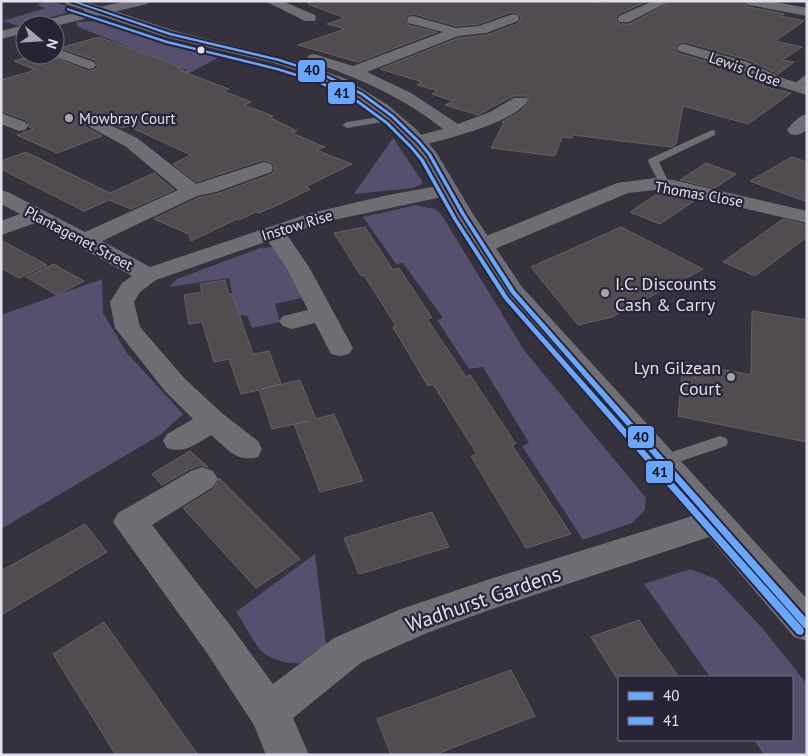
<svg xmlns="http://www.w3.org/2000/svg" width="808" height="756" viewBox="0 0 808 756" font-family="'PT Sans',sans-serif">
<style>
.green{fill:#564f6d}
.building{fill:#504c4f;stroke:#666162}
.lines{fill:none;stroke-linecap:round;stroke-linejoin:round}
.service{fill:#6f6e73;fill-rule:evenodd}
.minor{fill:#6f6e73;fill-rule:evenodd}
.tertiary{fill:#6f6e73;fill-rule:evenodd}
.bus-1-casing{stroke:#282436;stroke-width:4}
.bus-2-casing{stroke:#282436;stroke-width:4}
.bus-1{fill:#68a7fd;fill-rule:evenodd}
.bus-2{fill:#68a7fd;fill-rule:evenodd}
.bus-dot{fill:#e3e0ed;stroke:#282436;stroke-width:2}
.poi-dot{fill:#a6a3af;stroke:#282436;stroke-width:2}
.labels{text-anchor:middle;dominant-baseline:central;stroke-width:4.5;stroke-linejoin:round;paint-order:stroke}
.far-street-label{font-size:15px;fill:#e3e0ed;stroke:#282436}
.far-poi-label{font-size:15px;fill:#e3e0ed;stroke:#282436;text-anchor:start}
.poi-label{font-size:18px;fill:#e3e0ed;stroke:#282436;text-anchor:start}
.near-street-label{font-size:21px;fill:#e3e0ed;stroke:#282436}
.line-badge{stroke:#282436;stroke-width:2}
.pale-badge-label{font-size:14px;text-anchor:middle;font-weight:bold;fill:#111}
</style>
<rect width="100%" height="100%" fill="#35323d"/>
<!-- green -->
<g class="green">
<path d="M48 1 68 6 70 9H65L70 10V12L19 26 2 21 46 8 36 5Z"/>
<path d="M106 21 223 55 180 78 148 83 187 70 78 27 76 22Z"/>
<path d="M393 138 422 181V184L413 188 354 194Z"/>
<path d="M416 205 435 209 441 214 524 350 646 498 645 510 632 523 583 540 522 446 529 443 483 367 469 369 437 320 443 318 403 263 396 264 363 217Z"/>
<path d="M274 247 277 249 302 298 275 304 280 322 252 328 247 315 237 316 229 278 169 287 177 279 260 248Z"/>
<path d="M102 279 103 313 127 353 183 414 160 435 1 529V315Z"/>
<path d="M315 554 326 644C325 647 324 652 322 654 309 670 274 663 261 651 256 646 242 620 236 612Z"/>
<path d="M690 569 716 579 763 629 807 684V755H764L754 740H792V677H710L644 584Z"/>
</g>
<!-- building -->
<g class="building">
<path d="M309 1H592L603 4 609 1H648L618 14 616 20 619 24H630L672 1H741L749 7 784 14 780 16 804 21 775 41 802 47 782 60 794 62 778 74 748 60 685 42 679 43 675 47 678 53 736 70 766 83 762 86 791 93 748 124 683 106 676 144 671 147 573 135 572 138 562 137 555 156 491 148 504 122H502L521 111 529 102 526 96H513L478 115 445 105 453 101 432 94 438 91 417 85 422 82 380 69 458 38 487 35 519 23 521 17 518 13 512 12 479 24 456 26 414 14 408 15 405 19 408 25 437 32 358 62 298 45 345 29 327 24 345 18 308 4Z"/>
<path d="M99 37 181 67 178 68 184 70 181 71 229 89 223 91 251 102 244 105 273 116 269 117 297 131 292 133 325 147 316 150 352 164 305 187 310 189 278 205 259 213 256 212 239 220 237 219 191 241 189 234 154 219 198 198 217 194 272 174 275 169 273 163 263 160 196 182 173 164 191 155 128 126 122 128 93 114 86 115 81 121 84 126 102 136 57 153 17 135 34 129 29 127 26 120 1 111V80L36 70 14 61 36 55H48L88 71 94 70 98 66 95 60 60 48Z"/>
<path d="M26 152 110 193 154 173 174 190 131 209 109 200 84 211 1 169V161Z"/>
<path d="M792 157 807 162V202L750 181Z"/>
<path d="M706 163 736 174 715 188 680 180Z"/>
<path d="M660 192 673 194 697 199 660 224 630 212Z"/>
<path d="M783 219 807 225V237L755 276 723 262Z"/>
<path d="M365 227 393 270 399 268 432 318 427 319 466 377 470 375 516 444 512 445 571 534 526 548 471 456 477 454 433 384 428 386 393 327 396 326 364 275 361 276 334 233Z"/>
<path d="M621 227 703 269 612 317 578 325 531 267Z"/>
<path d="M1 240 47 265 19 278 1 268Z"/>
<path d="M54 264 62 269 84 281 57 295 26 277Z"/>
<path d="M225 280 229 294H232L253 354 269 351 281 384 262 389 300 380 316 419 334 414 363 481 320 492 294 424 309 421 272 429 259 390 241 394 229 359 214 362 202 322 189 324 184 295 202 292 200 284Z"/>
<path d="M752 311 807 320V442L678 416 683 362 751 375Z"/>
<path d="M190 451 208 467 201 465 190 469 162 485 152 474Z"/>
<path d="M219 478 300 559 256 588 183 508 214 489Z"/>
<path d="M432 512 449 547 359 574 344 538Z"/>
<path d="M85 524 107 552 1 615V571Z"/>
<path d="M639 620 652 640 679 677H616L591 637Z"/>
<path d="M104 622 171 717 198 755H116L53 654Z"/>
<path d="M511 670 535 716 434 755H391L377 719Z"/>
</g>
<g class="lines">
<!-- service -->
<g class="service">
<path d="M804 76H807V82L799 89H793V85Z"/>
<path d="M392 115 395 116V120L347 128 342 125 347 122Z"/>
<path d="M712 130 715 131V135L659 162 670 185 665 188 661 187 648 161 649 159Z"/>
<path d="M720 436 726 438 728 442 726 446 663 467 657 465 655 461 657 457Z"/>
</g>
<!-- minor -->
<g class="minor">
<path d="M126 1H149L147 4 55 26 34 25 36 22Z"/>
<path d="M265 1H282L315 15 316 18 315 21H305Z"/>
<path d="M653 1H670L629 22H619L618 19 619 16Z"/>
<path d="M743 1H770L807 8V16L749 5Z"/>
<path d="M513 14 518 15 519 18 518 21 486 33 458 36 367 72 411 93 458 124 490 112 514 98H526L528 101C513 123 444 140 418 146L412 145 409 141 412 137 443 129C403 97 357 77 309 61L307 58 309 55 314 54 353 66 443 32 408 23 407 20 408 17 413 16 456 28 479 26Z"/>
<path d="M25 25V33L1 39V31Z"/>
<path d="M684 44 747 62 785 79 807 85V95L775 85 737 68 679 51 677 48 679 45Z"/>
<path d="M55 48 94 62 96 65 94 68 89 69 50 55H55Z"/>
<path d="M1 113 25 122 28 126 25 130 19 131 1 124Z"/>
<path d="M807 114V129C801 135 797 136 790 134L787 130C792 123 799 116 807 114Z"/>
<path d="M92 116 137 138 196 184 264 162 271 164 273 168 271 172 216 192 197 196 102 241 150 267 311 213 388 195 449 184 456 186 459 190 456 194 324 222 287 235 309 267 353 348 349 354 340 356 331 354 315 323 292 329 283 326 279 321 283 316 308 310 286 267 268 241 156 280 140 292 134 302 140 327 185 379 223 414 258 441 262 449 258 457C236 463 227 448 211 435 196 444 185 454 167 448L163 441 167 434 193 419 165 391 119 333 115 328 110 302 122 283 132 276 36 223 1 235V221L20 214 1 204V190L8 192 85 232 178 190 125 146 86 125 83 121 86 117Z"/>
<path d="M655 178 673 180 807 211V223L673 192 655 190 628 193 490 251 482 253 474 251 471 246 474 241 617 183Z"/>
<path d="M202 467 213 471 218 479 213 487 152 525 233 629 273 684 334 638 401 609 487 580 715 509 727 513 732 522 727 531 492 609 427 633 362 662 293 718 309 755H266L254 725 207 653 113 522 118 513 191 471Z"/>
</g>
<!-- tertiary -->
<path class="tertiary" d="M64 1H84L175 31 306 64 346 79 388 105 417 130 436 152 473 214 522 287 807 599V641L794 637 505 297 452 214 421 156 387 120 356 97 316 77 274 63 165 37 66 4Z"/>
<defs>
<path id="bus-1" d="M70 1H75L171 33 280 59 323 73 363 93 393 115 420 141 431 154 465 214 515 291 807 619V629L804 628 511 293 461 214 428 155 418 143 391 117 361 95 321 75 278 61 169 35Z"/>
<path id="bus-2" d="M67 8 168 41 278 68 320 81 358 100 388 122 413 147 424 160 457 219 508 297 803 628 804 631 803 634 800 635 797 634 504 299 453 219 420 160 411 149 386 124 356 102 318 83 276 70 166 43 67 10Z"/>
</defs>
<!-- bus-1 casing -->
<use href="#bus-1" class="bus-1-casing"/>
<!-- bus-2 casing -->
<use href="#bus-2" class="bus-2-casing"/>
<!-- bus-1 -->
<use href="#bus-1" class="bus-1"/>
<!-- bus-2 -->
<use href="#bus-2" class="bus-2"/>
</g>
<!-- markers -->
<circle class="bus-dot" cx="201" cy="50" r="4.5"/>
<g class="poi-dot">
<circle cx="69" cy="118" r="5"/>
<circle cx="605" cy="293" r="5"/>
<circle cx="731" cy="377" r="5"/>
</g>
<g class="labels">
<!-- far-street labels -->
<g class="far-street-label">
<text transform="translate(745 69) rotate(20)">Lewis Close</text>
<text transform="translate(699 194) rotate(10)">Thomas Close</text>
<text transform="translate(297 225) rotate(-17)">Instow Rise</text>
<text transform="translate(79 238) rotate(28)">Plantagenet Street</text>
</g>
<!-- far-poi labels -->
<g class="far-poi-label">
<text x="79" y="118">Mowbray Court</text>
</g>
<!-- poi labels -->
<g class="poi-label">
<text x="615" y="283">I.C. Discounts<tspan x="615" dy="21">Cash &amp; Carry</tspan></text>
<text x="721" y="367" text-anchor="end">Lyn Gilzean<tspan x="721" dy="21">Court</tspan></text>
</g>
<!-- near-street labels -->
<g class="near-street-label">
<text transform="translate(483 599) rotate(-19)">Wadhurst Gardens</text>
</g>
</g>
<g class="line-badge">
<rect x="297" y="59" width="29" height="24" rx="5" fill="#68a7fd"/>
<rect x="327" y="81" width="29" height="24" rx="5" fill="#68a7fd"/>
<rect x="627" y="425" width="28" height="24" rx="5" fill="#68a7fd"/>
<rect x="645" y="460" width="29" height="24" rx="5" fill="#68a7fd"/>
</g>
<g class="pale-badge-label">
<text x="312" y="75">40</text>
<text x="342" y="98">41</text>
<text x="641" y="442">40</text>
<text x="660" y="477">41</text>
</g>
<!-- border -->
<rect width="808" height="756" fill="none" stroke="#e3e0ed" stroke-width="5"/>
<!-- legend -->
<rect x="618" y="676" width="175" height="65" fill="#282436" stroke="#736f7f"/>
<rect x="628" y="692" width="25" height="8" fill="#68a7fd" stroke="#736f7f"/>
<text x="663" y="701" font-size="15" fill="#e3e0ed">40</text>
<rect x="628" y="717" width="25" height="8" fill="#68a7fd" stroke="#736f7f"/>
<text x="663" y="726" font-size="15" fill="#e3e0ed">41</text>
<!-- north arrow -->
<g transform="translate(40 40) rotate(108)"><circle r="24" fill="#282436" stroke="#736f7f"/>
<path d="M0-4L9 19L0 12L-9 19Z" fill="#a6a3af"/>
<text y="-8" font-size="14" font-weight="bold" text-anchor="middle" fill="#e3e0ed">N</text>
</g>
</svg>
